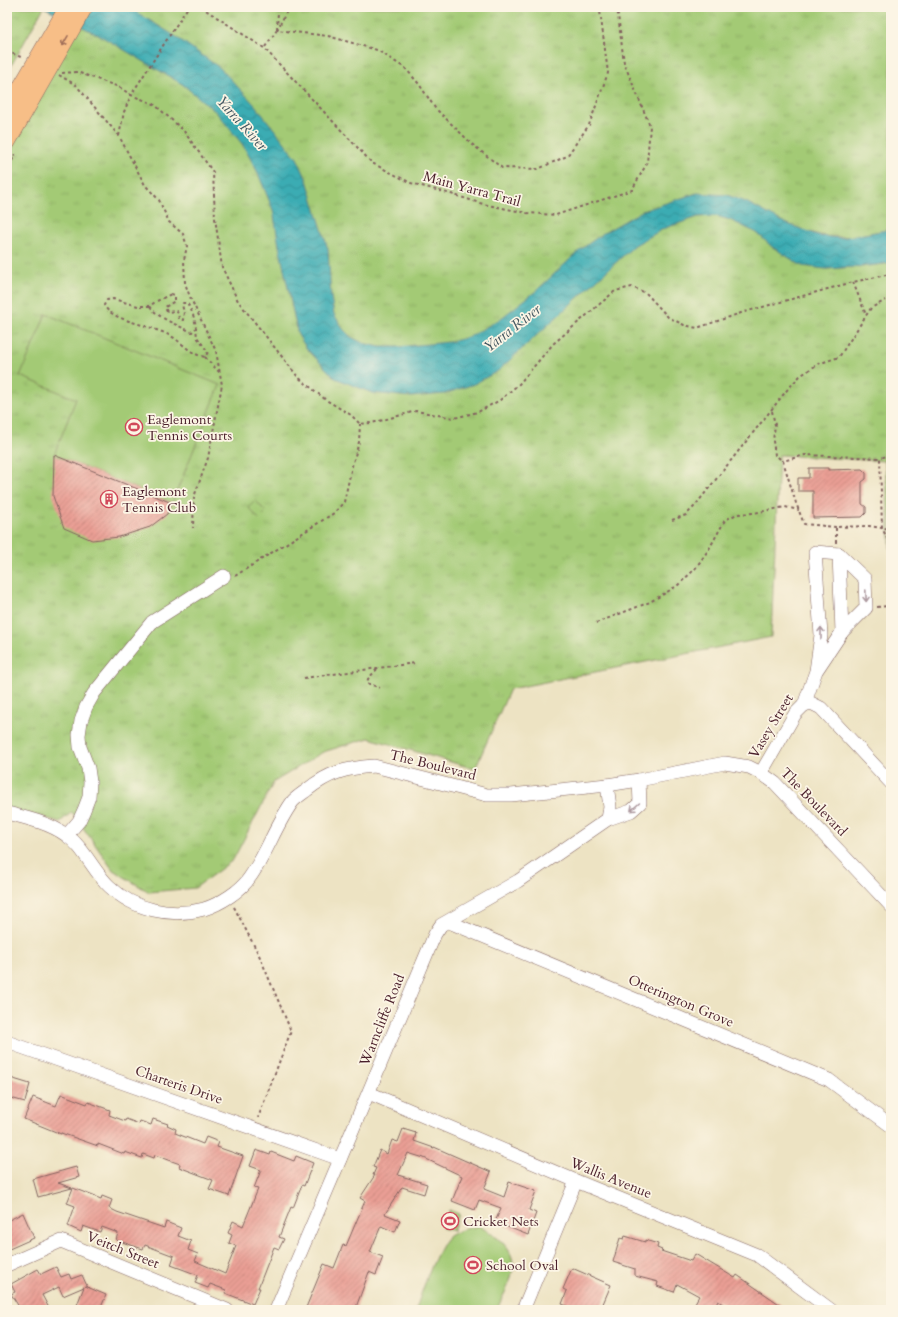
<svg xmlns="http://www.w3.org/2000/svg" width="898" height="1317" viewBox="0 0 898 1317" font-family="Cardo,serif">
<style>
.grass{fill:url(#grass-tufts);stroke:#767450}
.pitch{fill:#a3ca75;stroke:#767450}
.water{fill:url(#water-waves);stroke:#42666f}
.building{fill:url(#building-hatch)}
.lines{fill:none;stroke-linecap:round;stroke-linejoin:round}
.minor-casing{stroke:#836460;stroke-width:14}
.major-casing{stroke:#836460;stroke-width:18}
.path{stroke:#836460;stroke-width:2;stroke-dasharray:3 3;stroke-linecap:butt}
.minor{stroke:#fff;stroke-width:13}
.major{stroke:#f7be87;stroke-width:17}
.major-bridge-casing{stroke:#836460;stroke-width:18;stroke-linecap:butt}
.major-bridge{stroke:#f7be87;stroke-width:17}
.oneway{stroke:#a06e59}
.oneway2{stroke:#ae9aa0}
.labels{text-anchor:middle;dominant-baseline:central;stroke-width:3.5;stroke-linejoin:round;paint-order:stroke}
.street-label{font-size:14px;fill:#4a1f2b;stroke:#fcf5e5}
.poi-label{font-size:14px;fill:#4a1f2b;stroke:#fcf5e5;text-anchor:start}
.water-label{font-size:15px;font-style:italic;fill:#445761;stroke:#fcf5e5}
</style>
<defs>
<pattern id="grass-tufts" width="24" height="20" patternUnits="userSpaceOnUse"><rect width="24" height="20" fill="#a3ca75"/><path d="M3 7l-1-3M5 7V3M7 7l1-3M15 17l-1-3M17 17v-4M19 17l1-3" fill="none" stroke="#8ead65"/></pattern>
<pattern id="water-waves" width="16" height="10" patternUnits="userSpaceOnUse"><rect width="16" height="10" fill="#3aacb3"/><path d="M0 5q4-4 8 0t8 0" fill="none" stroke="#338b92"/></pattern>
<pattern id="building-hatch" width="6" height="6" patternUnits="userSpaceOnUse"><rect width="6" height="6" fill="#ea9f94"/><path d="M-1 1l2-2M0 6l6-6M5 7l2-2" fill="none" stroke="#c08179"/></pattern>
</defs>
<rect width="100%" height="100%" fill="#fcf5e5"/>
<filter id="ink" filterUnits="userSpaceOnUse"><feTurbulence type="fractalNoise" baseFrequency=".025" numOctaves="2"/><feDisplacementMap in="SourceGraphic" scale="8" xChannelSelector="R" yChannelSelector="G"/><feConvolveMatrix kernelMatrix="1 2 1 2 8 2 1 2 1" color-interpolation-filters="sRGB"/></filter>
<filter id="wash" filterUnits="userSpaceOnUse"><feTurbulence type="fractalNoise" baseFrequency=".012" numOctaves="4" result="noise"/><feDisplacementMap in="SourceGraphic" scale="16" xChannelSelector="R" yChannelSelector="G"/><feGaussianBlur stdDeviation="0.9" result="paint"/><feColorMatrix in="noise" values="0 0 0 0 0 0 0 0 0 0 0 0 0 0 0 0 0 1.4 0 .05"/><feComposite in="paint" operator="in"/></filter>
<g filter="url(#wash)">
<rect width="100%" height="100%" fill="#ede3c3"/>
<!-- grass -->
<g class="grass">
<path d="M7 7H44L7 73Z"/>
<path d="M79 7H891V227L887 230C859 235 837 242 810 232L826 269 866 266 891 263V561L885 461 779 455 771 637 510 689 475 769 369 738 323 752 274 782 233 860 195 888 149 892 113 870 72 812 60 822 7 808V140Z"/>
</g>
<!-- pitch -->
<g class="pitch">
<path d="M46 314 220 385 172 503 54 455 76 399 20 376Z"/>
<path d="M255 500 266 512 259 519 248 507Z"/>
<path d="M449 1210 459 1214 453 1231 442 1228Z"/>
<path d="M479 1226C496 1236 518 1249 512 1273 510 1286 501 1298 497 1310H416C420 1295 438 1245 449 1236 458 1230 468 1228 479 1226Z"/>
</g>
<!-- water -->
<path class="water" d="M44 7H128L175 36 220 68 254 104 297 158 307 180 328 249 331 297 334 314 343 329 351 337 363 343 380 347H398L449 342 469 337 500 319 536 291 580 250 602 234 642 211 697 193 727 195 746 202 785 223 820 236 841 238 887 230 891 227V263L867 266 826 269 802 266 771 246 757 233 730 220 716 216 698 217 665 228 635 245 498 371 474 384 444 394 411 397 372 393 335 378 307 349 298 335 279 246 273 210 257 171 243 145 216 112 182 84 104 38Z"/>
<g id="blocks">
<!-- building -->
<g class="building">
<path d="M54 455 172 503 167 514 150 527 119 537 92 540 64 528 53 496Z"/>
<path d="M809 468H828V470L862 469 866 473V479L862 482V504L866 507V513L862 517 813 518V491H798V478H809Z"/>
<path d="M7 1077 30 1084 25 1102 7 1097Z"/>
<path d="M61 1094 87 1104 88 1102 110 1110 109 1115 125 1121 126 1119 139 1124 140 1121 151 1125 153 1119 168 1124 167 1125 176 1129 175 1133 203 1144 206 1137 219 1142 217 1147 243 1156 229 1196 209 1189 213 1180 179 1167 180 1164 155 1155 154 1158 143 1154 142 1158 125 1152 124 1154 98 1144V1146L61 1133V1134L24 1119 33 1097 56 1106Z"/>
<path d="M403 1129 416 1133 414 1141 434 1148V1147L491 1172 484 1189 504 1197 509 1182 536 1191 529 1210 536 1213 528 1235 495 1222 501 1208 479 1200 475 1210 452 1201 462 1176 424 1158 408 1153 398 1175 427 1184 424 1194 402 1187 385 1214 400 1220 395 1232 381 1226 370 1252 383 1257 376 1275 369 1272 355 1310H305L324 1264 334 1268 343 1245 346 1246 365 1201 360 1198 375 1175H373L376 1168 373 1167 380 1150 387 1154 392 1140 398 1142Z"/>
<path d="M256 1150 270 1155 271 1152 294 1161 296 1156 313 1163 304 1186 302 1185 293 1208 291 1207 279 1237 284 1239 279 1249 274 1247 258 1288H260L253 1304 225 1293 226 1290 210 1284 208 1288 195 1283 198 1275 171 1265 174 1256 145 1245 143 1249 116 1240 118 1233 102 1227 100 1232 83 1226 81 1232 68 1226 75 1206 67 1203 73 1188 101 1199 102 1196 112 1200 109 1208 117 1212 164 1228 166 1222 181 1228 178 1236 191 1241 188 1250 198 1254 195 1261 225 1274 236 1246 229 1243 232 1235 228 1233 233 1221 243 1226 258 1189 254 1188 261 1170 250 1166Z"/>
<path d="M76 1167 79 1177 58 1183 72 1188 38 1197 33 1179Z"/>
<path d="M23 1213 34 1238 7 1250V1221Z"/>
<path d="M625 1236 645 1242V1240L658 1244 657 1248 662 1250 661 1251 691 1261 695 1254 735 1278 737 1275 788 1310H733L718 1301 713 1310H691L699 1296 677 1284 674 1292 657 1286 658 1282 635 1276V1269L613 1262 620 1238 624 1239Z"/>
<path d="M56 1267 61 1277 69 1274 71 1279 82 1275 87 1286H85L106 1295 100 1310H75L84 1287 63 1296 59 1287 42 1295 50 1310H21L11 1294 15 1292 11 1284 38 1269 41 1274Z"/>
<path d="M572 1268 611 1285 602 1306 600 1305 598 1310H565L567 1306 562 1304 567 1291 563 1289Z"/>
</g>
</g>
</g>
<g filter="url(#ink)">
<use href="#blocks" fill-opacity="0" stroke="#836460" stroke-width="1"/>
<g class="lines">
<defs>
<g id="minor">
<path d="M839 554 842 632"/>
<path d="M804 705 811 703 821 708 891 783"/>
<path d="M761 773 795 714 804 705 816 671 842 632 866 608 865 579 839 554 815 552 821 635 816 671"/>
<path d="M607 785 610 807 608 819"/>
<path d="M7 813C27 818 49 823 66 835 84 847 93 871 109 886 134 910 170 918 204 909 220 904 241 891 250 877 267 853 276 824 293 801 297 797 303 793 307 790 329 772 347 768 374 766L487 795H511L607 785 639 780 725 763 749 767 761 773 775 783 891 906"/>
<path d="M67 835 79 821 84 810 89 797 90 782 88 768 80 747 79 735 81 721 86 707 94 693 152 622 224 576"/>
<path d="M449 922 829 1080 891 1126"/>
<path d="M7 1042 340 1159"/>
<path d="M369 1093 576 1181 757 1255 831 1310"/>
<path d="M7 1265 61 1241 227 1310"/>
<path d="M276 1310C329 1184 383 1060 435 934L441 925 518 881 608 819 631 811 640 803 639 780"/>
<path d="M523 1310 576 1181"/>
</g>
<g id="major">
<path d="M7 113 19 91"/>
<path d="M7 142 32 98"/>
</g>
</defs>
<!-- minor casing -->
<use href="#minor" class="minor-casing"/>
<!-- major casing -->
<use href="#major" class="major-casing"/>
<!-- path -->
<g class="path">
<path d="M201 7 264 48 372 163 411 183 451 194 483 204 527 213 556 215 632 190 647 163 650 126 624 63 617 7"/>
<path d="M600 11 606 7"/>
<path d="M277 29 278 12 277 7"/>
<path d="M277 30 289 7"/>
<path d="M265 47 277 30 328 36 377 50 405 68 419 84 435 108 473 145 502 168 538 169 567 156 589 125 608 73 600 11 598 7"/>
<path d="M7 51 23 58"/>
<path d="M62 73 77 72 119 87 131 95 188 7"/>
<path d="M59 75 76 85 119 136 145 185 159 200 169 222 183 234 187 246 184 260 185 283 190 297 216 351 222 385 208 458 194 497 193 528"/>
<path d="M119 136 124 112 131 95 154 104 183 130 213 172 215 218 222 267 238 301 298 377 326 400 351 415 360 424 372 423 416 411 454 418 478 412 500 400 519 384 553 344 615 291 632 287 646 293 668 317 684 325 697 328 741 313 853 282 891 274"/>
<path d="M7 172 15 154"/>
<path d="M853 282 866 315"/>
<path d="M171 294 175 295V301L165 307 167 312 176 311 178 313 179 319 183 320 184 312 182 305 183 303H187C192 310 195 319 196 328L192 332C178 325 158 319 150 306L155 302Z"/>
<path d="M150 306H138L113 299 107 300 104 305C110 319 140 323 154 329 159 331 166 333 171 336 183 343 191 355 205 357L208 352 197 337 196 328"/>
<path d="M205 357 220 373"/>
<path d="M772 411 775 425 773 441 775 455 783 461"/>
<path d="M891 455 880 458 882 528 891 529"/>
<path d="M672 520 686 515 694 507 787 390 800 376 818 364 839 357 871 308 886 300"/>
<path d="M836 527 804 524 796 503 783 461 805 455 880 458"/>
<path d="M836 543V527L869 526 882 528 891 546"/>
<path d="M235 576 334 513 344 502 352 466 359 442 360 424"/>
<path d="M877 607 891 606"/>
<path d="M596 623 650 602 677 586 695 569 709 549 725 520 737 514 754 513 785 507 799 510"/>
<path d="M377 669 368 679 367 683 380 688"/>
<path d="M304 678 415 663"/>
<path d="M234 907 259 955 291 1031 258 1118"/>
</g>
<!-- minor -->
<use href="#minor" class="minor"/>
<!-- major -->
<use href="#major" class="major"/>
<defs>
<g id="major-bridge">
<path d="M19 91 68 7"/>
<path d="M32 98 84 7"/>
</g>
</defs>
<!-- major-bridge casing -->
<use href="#major-bridge" class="major-bridge-casing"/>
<!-- major-bridge -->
<use href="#major-bridge" class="major-bridge"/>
</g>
<!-- one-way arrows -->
<defs><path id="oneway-shaft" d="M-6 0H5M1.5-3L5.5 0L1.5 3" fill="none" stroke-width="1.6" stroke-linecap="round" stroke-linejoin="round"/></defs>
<use class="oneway" href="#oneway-shaft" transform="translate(65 41) rotate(120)"/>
<g class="oneway2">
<use href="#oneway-shaft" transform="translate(866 596) rotate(88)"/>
<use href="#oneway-shaft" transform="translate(821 633) rotate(-90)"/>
<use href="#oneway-shaft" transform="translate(635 807) rotate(138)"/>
</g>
</g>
<!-- icons -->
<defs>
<symbol id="stadium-ring" viewBox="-11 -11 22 22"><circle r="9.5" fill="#fcf5e5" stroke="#d1495b" stroke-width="1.5"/><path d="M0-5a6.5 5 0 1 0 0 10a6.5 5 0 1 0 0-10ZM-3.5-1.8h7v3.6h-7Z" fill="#d1495b"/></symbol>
<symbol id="building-ring" viewBox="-11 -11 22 22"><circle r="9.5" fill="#fcf5e5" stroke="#d1495b" stroke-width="1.5"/><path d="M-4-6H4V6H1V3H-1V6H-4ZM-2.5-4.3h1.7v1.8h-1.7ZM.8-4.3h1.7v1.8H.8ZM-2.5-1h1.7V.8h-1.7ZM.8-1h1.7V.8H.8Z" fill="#d1495b"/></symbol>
</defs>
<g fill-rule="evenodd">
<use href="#stadium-ring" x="124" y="417" width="20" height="20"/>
<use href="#building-ring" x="99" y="489" width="20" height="20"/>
<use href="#stadium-ring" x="440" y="1211" width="20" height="20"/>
<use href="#stadium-ring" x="463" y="1255" width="20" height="20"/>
</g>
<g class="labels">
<!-- street labels -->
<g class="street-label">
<text transform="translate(472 189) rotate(15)">Main Yarra Trail</text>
<text transform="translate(771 726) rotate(-59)">Vasey Street</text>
<text transform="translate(433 765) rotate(14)">The Boulevard</text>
<text transform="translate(814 802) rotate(46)">The Boulevard</text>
<text transform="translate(681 1001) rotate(23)">Otterington Grove</text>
<text transform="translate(382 1020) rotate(-68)">Warncliffe Road</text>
<text transform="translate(179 1085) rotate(19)">Charteris Drive</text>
<text transform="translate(611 1178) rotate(22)">Wallis Avenue</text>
<text transform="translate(123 1250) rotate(22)">Veitch Street</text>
</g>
<!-- poi labels -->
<g class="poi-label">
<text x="147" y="419">Eaglemont<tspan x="147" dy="16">Tennis Courts</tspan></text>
<text x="122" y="491">Eaglemont<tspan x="122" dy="16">Tennis Club</tspan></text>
<text x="463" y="1221">Cricket Nets</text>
<text x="486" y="1265">School Oval</text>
</g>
<!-- water labels -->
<g class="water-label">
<text transform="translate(242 123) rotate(48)">Yarra River</text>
<text transform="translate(512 328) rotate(-38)">Yarra River</text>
</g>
</g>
<!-- margin -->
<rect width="898" height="1317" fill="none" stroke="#fcf5e5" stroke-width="24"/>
</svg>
